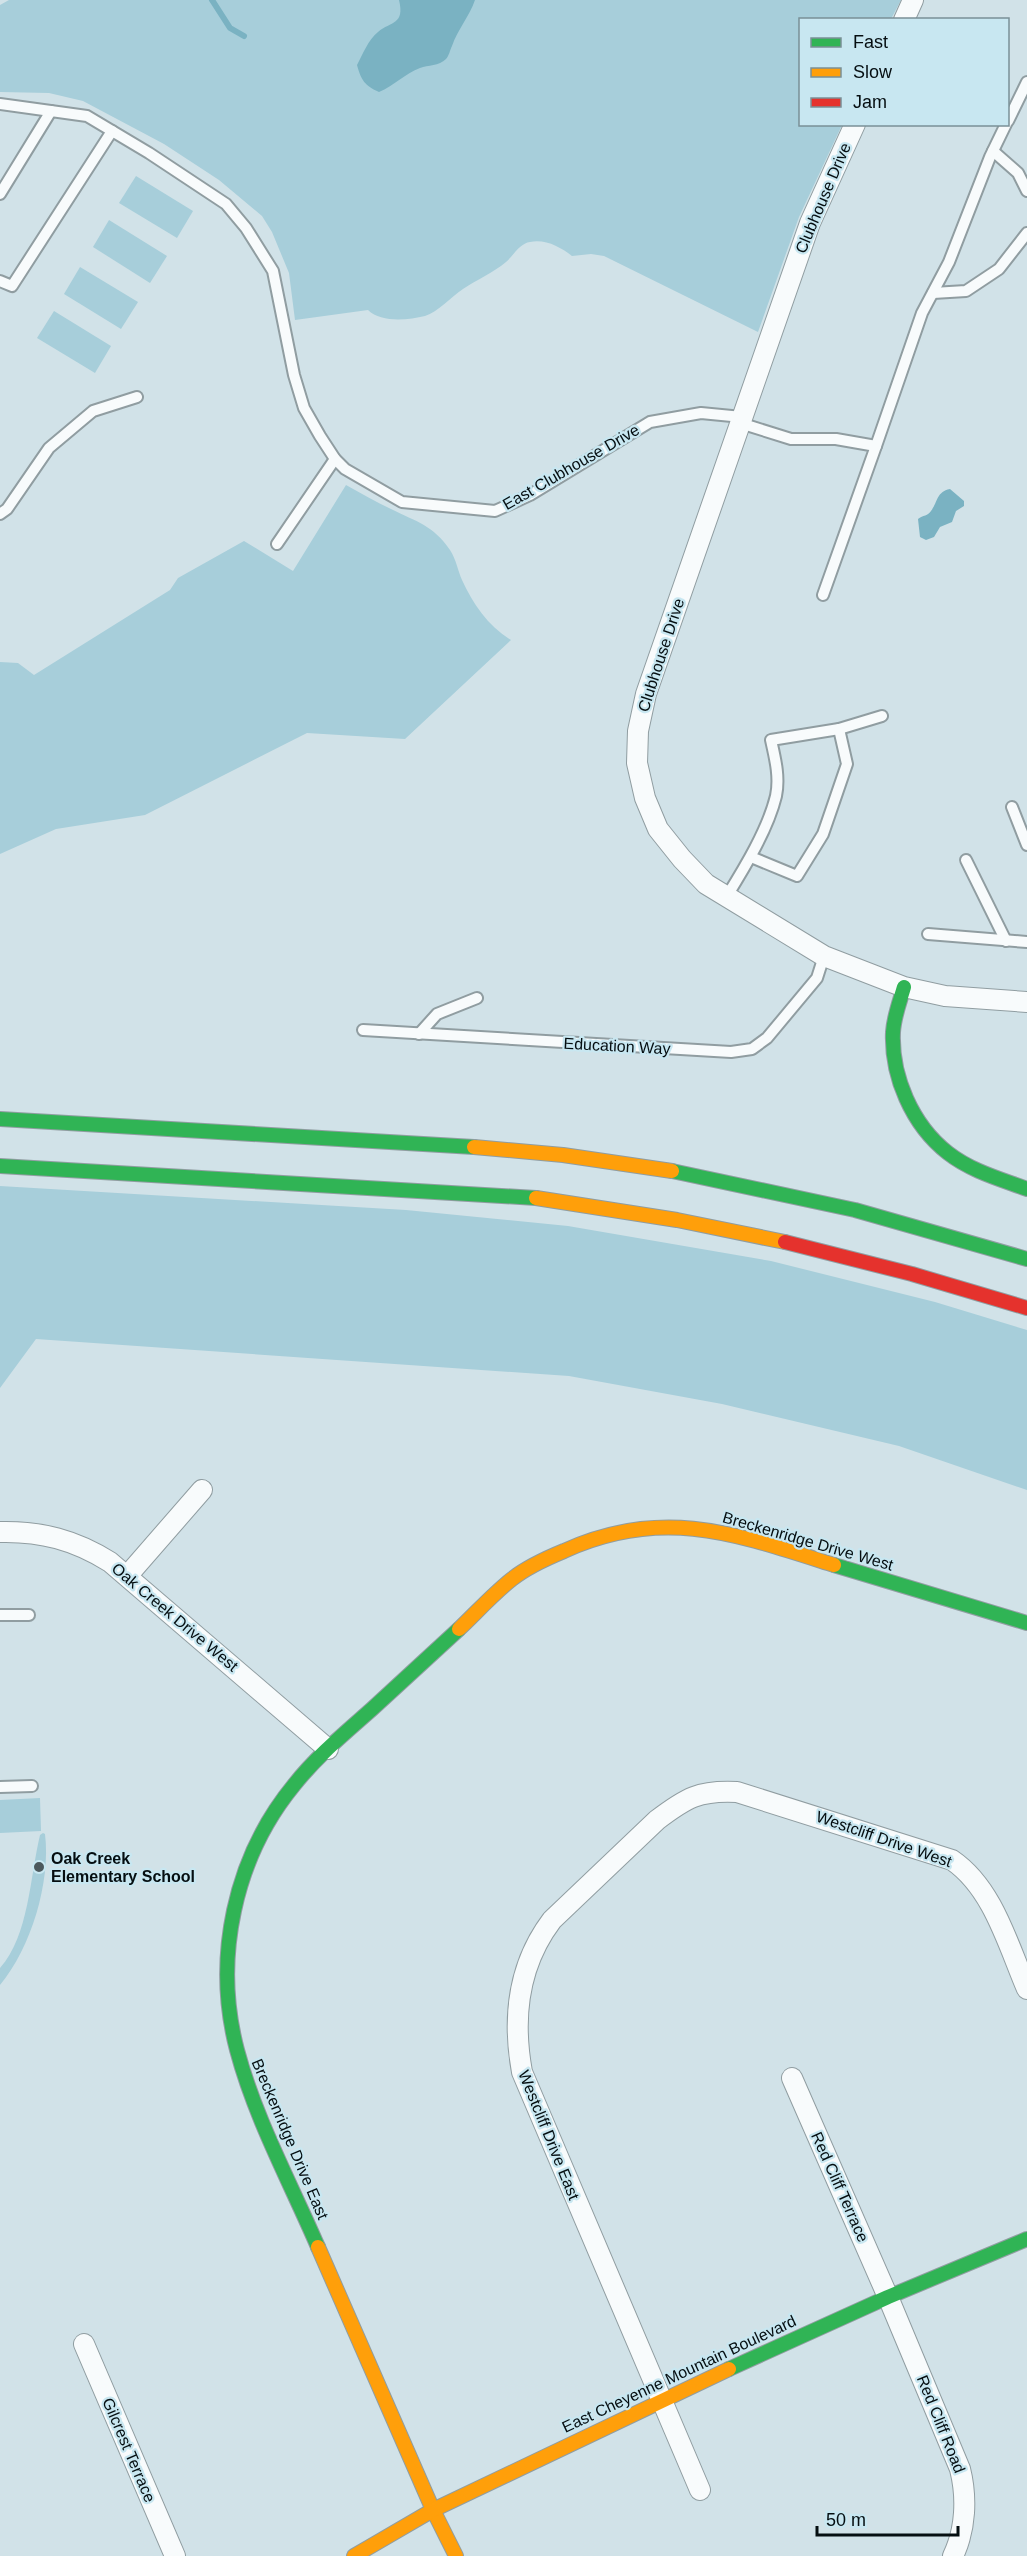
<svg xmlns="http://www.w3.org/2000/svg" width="1027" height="2556" viewBox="0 0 1027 2556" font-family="Helvetica,sans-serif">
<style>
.green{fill:#a7ceda}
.water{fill:#7ab2c2}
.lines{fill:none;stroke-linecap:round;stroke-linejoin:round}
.stream{stroke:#7ab2c2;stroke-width:6}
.lane-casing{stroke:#909da1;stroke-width:14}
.street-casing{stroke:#909da1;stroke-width:22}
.fast-casing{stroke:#909da1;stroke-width:16}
.slow-casing{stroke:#909da1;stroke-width:16}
.jam-casing{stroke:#909da1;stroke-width:16}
.lane{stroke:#f8fbfc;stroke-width:10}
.street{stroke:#f8fbfc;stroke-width:20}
.fast{stroke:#30b455;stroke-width:14}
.slow{stroke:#ff9f0a;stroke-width:14}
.jam{stroke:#e5322d;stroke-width:14}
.poi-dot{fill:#4c585c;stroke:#c8e7f1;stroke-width:2}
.labels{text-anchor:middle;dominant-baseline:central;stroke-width:4.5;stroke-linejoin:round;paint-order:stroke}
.street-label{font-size:16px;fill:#050e11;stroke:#c8e7f1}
.poi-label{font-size:16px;font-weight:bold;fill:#050e11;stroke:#c8e7f1;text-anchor:start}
</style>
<rect width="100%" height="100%" fill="#d1e2e8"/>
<!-- green -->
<g class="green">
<path d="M9 0H901L891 19 800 20V124L842 125 799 217 758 332 604 256 591 254 572 256C560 247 546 239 530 242 520 243 513 256 506 262 493 273 476 280 463 289 451 297 438 312 425 316 408 320 381 323 368 310L295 320 289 273 272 232 262 216 219 180 164 144 83 101 49 93 0 92V5Z"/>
<path d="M136 176 193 211 177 238 119 203Z"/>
<path d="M109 220 167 256 150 283 93 247Z"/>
<path d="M80 267 138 302 121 329 64 294Z"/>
<path d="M54 311 111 346 95 373 37 338Z"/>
<path d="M346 485C361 493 376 502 391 509 417 522 433 525 450 550 456 559 458 571 462 580 473 604 488 626 511 640L405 739 307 733 145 815 56 829 0 854V662L18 663 34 675 170 590 178 578 244 541 293 571Z"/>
<path d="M0 1186 406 1210 568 1226 771 1261 935 1302 1027 1330V1490L899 1446 722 1404 569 1376 36 1339 0 1388Z"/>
<path d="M40 1798 41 1831 0 1833V1800Z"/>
<path d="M43 1833 45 1834C51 1882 31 1948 0 1985V1968C29 1936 30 1876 40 1835Z"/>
</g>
<!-- water -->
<g class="water">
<path d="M399 0H475C469 17 458 29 452 46 450 50 449 56 446 59 439 66 428 65 420 68 404 74 394 86 379 92 365 86 361 80 357 65 363 54 368 40 378 32 391 21 405 25 399 0Z"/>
<path d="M950 489 964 501V506L956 511 952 522 940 527 934 537 926 540 920 537 918 519C923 515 928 516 931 511 938 502 936 492 950 489Z"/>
</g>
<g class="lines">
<!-- stream -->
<path class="stream" d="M212 0 230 28 244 36"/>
<defs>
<g id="lane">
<path d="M0 104 87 116 149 153 226 204 246 228 273 271 294 375 304 408 320 436 335 459 345 469 402 502 495 511 530 495 650 422 701 413 742 417"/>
<path d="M1008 121 1027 82"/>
<path d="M993 151 1018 173 1027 191"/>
<path d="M0 194 51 111"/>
<path d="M0 281 12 286 112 131"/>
<path d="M933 293 966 291 999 269 1027 233"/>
<path d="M740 423 791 439H836L876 446 823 595"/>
<path d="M876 446 922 313 949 262 990 157 1006 124"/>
<path d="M0 514 7 509 49 448 93 411 137 397"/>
<path d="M277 544 335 459"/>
<path d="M1012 807 1027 845"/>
<path d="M751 857 797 876 823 834 847 764 839 729"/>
<path d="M966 860 1006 941"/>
<path d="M727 896C745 867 768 829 776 796 780 777 775 758 771 740L839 729 882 716"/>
<path d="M928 934 1027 942"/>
<path d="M363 1030 731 1052 752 1049 767 1038 817 978 824 956"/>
<path d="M419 1034 437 1014 477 998"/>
<path d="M0 1615H29"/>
<path d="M0 1787 32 1786"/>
</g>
<g id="street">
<path d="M904 20 913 0"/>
<path d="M855 124 810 223 646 694 638 731 637 763 645 798 658 829 682 859 706 884 824 956 904 987 945 996 1027 1002"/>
<path d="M0 1532C41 1531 75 1540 110 1562L328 1749"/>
<path d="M128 1575 202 1490"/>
<path d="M792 2078 888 2297 960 2469C967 2497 966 2529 953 2556"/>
<path d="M84 2344 175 2556"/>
<path d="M700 2490 522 2072C512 2017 518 1965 552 1920L657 1820C686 1798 699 1790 737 1792L952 1860C993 1888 1008 1945 1027 1989"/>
</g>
<g id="fast">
<path d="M904 987C900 1001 894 1016 893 1032 891 1076 912 1125 948 1153 971 1171 1000 1179 1027 1189"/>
<path d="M0 1119 474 1147"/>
<path d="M0 1166 536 1198"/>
<path d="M672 1171 855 1210 1027 1259"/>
<path d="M834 1565 1027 1623"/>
<path d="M318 2247C290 2182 255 2118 237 2050 213 1959 234 1858 294 1785 317 1756 345 1733 372 1709 401 1682 430 1656 459 1629"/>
<path d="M729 2369 888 2297 1027 2239"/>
</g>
<g id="slow">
<path d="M474 1147 563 1155 672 1171"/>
<path d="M536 1198 677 1220 785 1242"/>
<path d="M459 1629C476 1613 493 1594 512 1579 527 1567 547 1558 564 1551 662 1506 737 1534 834 1565"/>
<path d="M318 2247 433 2510 456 2556"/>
<path d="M354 2556 433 2510 729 2369"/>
</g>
<path id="jam" d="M785 1242 912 1274 1027 1308"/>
</defs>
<!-- lane casing -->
<use href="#lane" class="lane-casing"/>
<!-- street casing -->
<use href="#street" class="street-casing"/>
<!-- fast casing -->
<use href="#fast" class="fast-casing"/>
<!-- slow casing -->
<use href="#slow" class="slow-casing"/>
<!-- jam casing -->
<use href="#jam" class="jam-casing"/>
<!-- lane -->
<use href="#lane" class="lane"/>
<!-- street -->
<use href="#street" class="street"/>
<!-- fast -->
<use href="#fast" class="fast"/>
<!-- slow -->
<use href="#slow" class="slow"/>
<!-- jam -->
<use href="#jam" class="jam"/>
</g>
<!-- markers -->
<circle class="poi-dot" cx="39" cy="1867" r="6"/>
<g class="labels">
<!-- street labels -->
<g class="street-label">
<text transform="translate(823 198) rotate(-67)">Clubhouse Drive</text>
<text transform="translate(571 467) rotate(-30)">East Clubhouse Drive</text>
<text transform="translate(661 655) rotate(-72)">Clubhouse Drive</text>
<text transform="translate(617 1046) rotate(3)">Education Way</text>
<text transform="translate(808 1541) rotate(16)">Breckenridge Drive West</text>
<text transform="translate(175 1617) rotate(40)">Oak Creek Drive West</text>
<text transform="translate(884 1839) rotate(19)">Westcliff Drive West</text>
<text transform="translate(549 2135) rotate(68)">Westcliff Drive East</text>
<text transform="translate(290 2139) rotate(67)">Breckenridge Drive East</text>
<text transform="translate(840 2187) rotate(66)">Red Cliff Terrace</text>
<text transform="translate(679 2374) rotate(-25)">East Cheyenne Mountain Boulevard</text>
<text transform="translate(941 2424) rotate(68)">Red Cliff Road</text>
<text transform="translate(129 2450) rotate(67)">Gilcrest Terrace</text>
</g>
<!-- poi labels -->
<g class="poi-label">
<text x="51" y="1858">Oak Creek<tspan x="51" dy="18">Elementary School</tspan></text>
</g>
</g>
<!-- legend -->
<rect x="799" y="18" width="210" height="108" fill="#c8e7f1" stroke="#7a9097" stroke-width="1.5"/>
<rect x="811" y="38" width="30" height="9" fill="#30b455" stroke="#7a9097" stroke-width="1.5"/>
<text x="853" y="48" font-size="18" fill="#050e11">Fast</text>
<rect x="811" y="68" width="30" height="9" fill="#ff9f0a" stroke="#7a9097" stroke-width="1.5"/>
<text x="853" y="78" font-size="18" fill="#050e11">Slow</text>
<rect x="811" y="98" width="30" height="9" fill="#e5322d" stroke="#7a9097" stroke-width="1.5"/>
<text x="853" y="108" font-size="18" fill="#050e11">Jam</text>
<!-- scale -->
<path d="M817 2526v9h141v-9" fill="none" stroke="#050e11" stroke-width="3"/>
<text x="826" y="2526" font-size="18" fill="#050e11" stroke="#c8e7f1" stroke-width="4.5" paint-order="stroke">50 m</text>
</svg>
